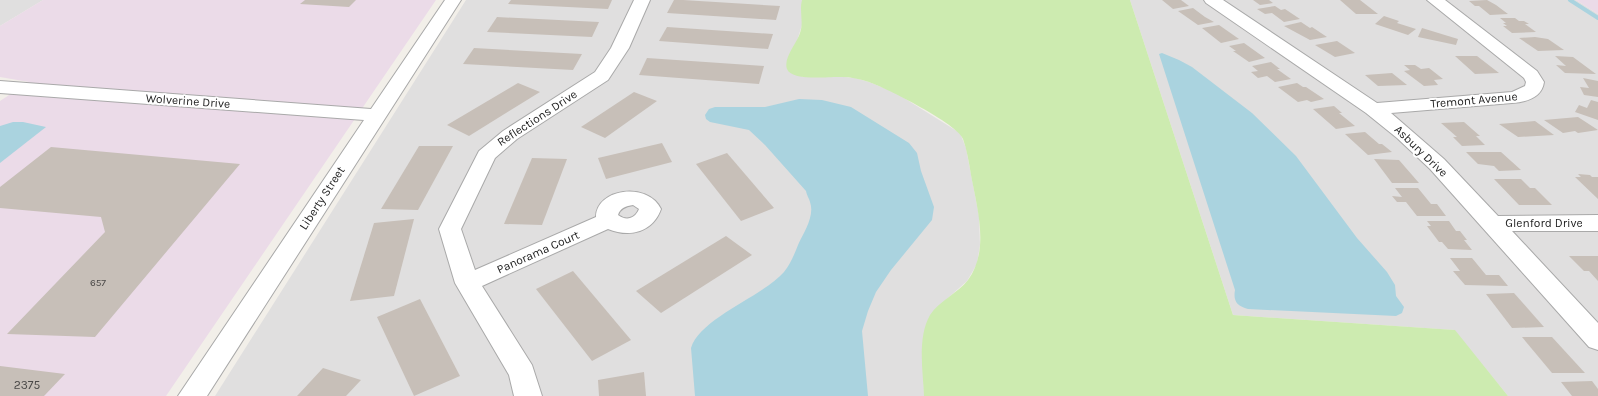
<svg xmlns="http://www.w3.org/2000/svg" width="1598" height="396" viewBox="0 0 1598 396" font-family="Karla,sans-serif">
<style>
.residential{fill:#e0dfdf}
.industrial{fill:#ebdbe8}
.grass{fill:#cdebb0}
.water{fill:#aad3df}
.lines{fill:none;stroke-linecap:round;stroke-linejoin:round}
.stream{stroke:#aad3df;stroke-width:4}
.building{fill:#c7bfb8}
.minor-casing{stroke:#a9a9a9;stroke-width:2}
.minor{fill:#fff;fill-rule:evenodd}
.labels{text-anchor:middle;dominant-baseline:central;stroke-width:4;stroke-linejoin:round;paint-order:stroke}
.number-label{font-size:10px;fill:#4b4948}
.street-label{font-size:12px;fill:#222;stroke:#fff}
.near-number-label{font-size:12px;fill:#4b4948}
</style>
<rect width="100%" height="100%" fill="#f2efe9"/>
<!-- residential -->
<g class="residential">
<path d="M0 0H43L0 26Z"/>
<path d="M466 0H802V25L797 41 802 77 835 76 855 78 869 82 896 93 960 133 966 148 979 216 980 245 977 264 967 281 939 306 923 344 924 396H215Z"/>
<path d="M1130 0H1576L1598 14V396H1508L1454 330 1233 315Z"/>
</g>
<!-- industrial -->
<g class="industrial">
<path d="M43 0H436L166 396H0V101L29 82 0 77V26Z"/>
<path d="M1576 0H1598V14Z"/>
</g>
<!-- grass -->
<path class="grass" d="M802 0H1130L1233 315 1455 330 1508 396H924C923 371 917 338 930 315 939 301 958 293 968 280 990 250 977 208 971 175 969 163 967 150 963 139 958 124 886 88 869 82 860 79 851 77 842 77 831 76 792 82 787 69 783 58 797 43 800 33 804 22 799 11 802 0Z"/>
<!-- water -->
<g class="water">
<path d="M1162 53 1179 60 1192 67 1252 113 1296 156 1357 238 1387 272 1395 285 1396 296 1404 307 1402 313 1396 316 1248 309C1237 306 1233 301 1235 290L1159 54Z"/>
<path d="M799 99 822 100 851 107 909 143 917 153 921 171 934 207 932 220 891 270 876 292 868 311 862 331 868 396H695L691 348C700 318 762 297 784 272 791 263 794 255 798 245 804 232 815 216 810 202 809 198 807 196 806 191L765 145 749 130 710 122 706 119 705 115 709 109 715 107H765Z"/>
<path d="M13 122H23L46 127 0 163V126Z"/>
</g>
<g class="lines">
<!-- stream -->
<path class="stream" d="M1570 0 1598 18"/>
</g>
<!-- building -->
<g class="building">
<path d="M305 0H356L349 7 300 4Z"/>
<path d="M511 0H612L608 9 508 4Z"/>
<path d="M674 0H683L780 6 776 20 667 13Z"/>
<path d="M1162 0H1181L1189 6 1173 9Z"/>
<path d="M1253 0H1269L1273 3 1260 5Z"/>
<path d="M1340 0H1360L1378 14H1356Z"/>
<path d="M1487 0 1496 5 1508 14 1490 15 1479 6H1475L1469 1Z"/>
<path d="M1275 6 1281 10 1285 9 1300 19 1284 22 1272 13 1265 14 1257 9Z"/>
<path d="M1193 8 1205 17 1214 22 1198 25 1178 11Z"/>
<path d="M1384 16 1399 21 1397 23 1416 29 1408 35 1375 24Z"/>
<path d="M497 17 599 22 592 37 487 32Z"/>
<path d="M1500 18H1515L1519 21H1524L1529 24H1525L1536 32 1512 33 1503 26H1507L1503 23H1506Z"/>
<path d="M1301 22 1310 28 1312 27 1327 37 1310 40 1284 26Z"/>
<path d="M1219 25 1239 39 1221 43 1202 28Z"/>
<path d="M667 27 773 34 768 49 659 41Z"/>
<path d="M1422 28 1458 39 1456 45 1418 37Z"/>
<path d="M1535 37 1548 39 1564 50 1538 51 1519 38Z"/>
<path d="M1337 41 1355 53 1335 57 1315 45Z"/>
<path d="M1244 43 1265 58 1249 62 1233 51H1236L1229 46Z"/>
<path d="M474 48 582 54 573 70 463 64Z"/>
<path d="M1455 56H1477L1499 73 1475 74Z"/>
<path d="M1555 56 1573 57 1596 74 1565 73 1556 65 1566 66Z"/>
<path d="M647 58 764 66 759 84 639 75Z"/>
<path d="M1271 62 1280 69H1277L1291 79 1275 82 1267 76 1258 78 1251 72 1258 71 1252 66Z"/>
<path d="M1404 65H1415L1421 69 1429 68 1443 79 1434 80 1438 85 1424 86 1404 71 1410 70Z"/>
<path d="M1392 73 1407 85 1378 86 1365 75Z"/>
<path d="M1583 78 1598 81V97L1584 95 1580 87 1589 88Z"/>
<path d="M518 83 540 92 469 136 447 125Z"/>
<path d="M1297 83 1303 87H1306L1324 99 1311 102 1307 100 1298 102 1278 87Z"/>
<path d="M634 92 657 101 605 138 581 127Z"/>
<path d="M1591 100 1598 102V120L1575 112 1579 105 1587 108Z"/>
<path d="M1334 106 1342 113H1339L1355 126 1336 129 1313 109Z"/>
<path d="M1578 117 1598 130 1578 133 1575 131 1563 133 1544 120Z"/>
<path d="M1535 121 1554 135 1518 137 1499 124Z"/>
<path d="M1464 122 1480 136H1476L1485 145 1462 146 1453 137H1457L1441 123Z"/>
<path d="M1365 132 1379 144H1382L1392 152 1368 155 1345 134Z"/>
<path d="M662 143 672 162 606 179 598 158Z"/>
<path d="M419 146H453L418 210 381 209Z"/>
<path d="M51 147 240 164 95 337 7 334 105 232 101 217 0 208V187Z"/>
<path d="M1466 152H1501L1521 170 1499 171 1494 166 1478 164Z"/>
<path d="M727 153 774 208 741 221 696 164Z"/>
<path d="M532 158 567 159 542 225 504 224Z"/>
<path d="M1374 159 1399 160 1419 183H1392Z"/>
<path d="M1578 174 1590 175 1592 177H1598V199L1575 177H1581Z"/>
<path d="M1494 179H1521L1530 188H1535L1552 205H1519Z"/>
<path d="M1395 188H1418L1431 204H1437L1446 216H1417L1406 202H1397L1392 196 1402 197Z"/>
<path d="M414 219 394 296 350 301 374 223Z"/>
<path d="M1427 221H1449L1456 231H1460L1467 240H1464L1472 250 1448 249 1442 242H1439L1427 226H1431Z"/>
<path d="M726 236 752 255 661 313 636 291Z"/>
<path d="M1569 256H1598V281L1589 271H1584Z"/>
<path d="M1450 258H1472L1486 275H1499L1508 286 1465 285 1453 271H1460Z"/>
<path d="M573 271 631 340 592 361 536 289Z"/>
<path d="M1514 293 1544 327 1512 328 1486 294Z"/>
<path d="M420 299 460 376 414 396 377 317Z"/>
<path d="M1522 337H1552L1585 373H1552Z"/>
<path d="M0 366 65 374 44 396H0Z"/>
<path d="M323 368 361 380 346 396H297Z"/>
<path d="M644 372 646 396H599L598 380Z"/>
<path d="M1592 381 1598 389V396H1572L1561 382Z"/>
</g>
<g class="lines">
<defs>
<g id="minor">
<path d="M445 0H461L207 396H178L364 120 0 93V81L371 109Z"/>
<path d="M634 0H650L629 48 608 80 517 139 495 158 461 229 475 270 596 217C596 189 647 181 661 209 653 232 630 238 608 229L482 286 532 365 542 396H514L509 375 455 283 439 229 479 151 503 131 595 72 611 48ZM633 205 639 209C635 219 626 221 618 215 620 208 626 206 633 205Z"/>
<path d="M1204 0H1223L1377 103 1512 92 1525 86 1526 82 1524 78 1427 0H1445L1537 71 1544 82C1542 98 1526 102 1512 103L1391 113 1444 159 1498 216 1598 215V231H1512L1598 323V350L1589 347 1430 169 1397 138 1366 113 1206 3Z"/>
</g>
</defs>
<!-- minor casing -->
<use href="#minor" class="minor-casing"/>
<!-- minor -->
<use href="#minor" class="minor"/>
</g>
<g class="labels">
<!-- number labels -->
<g class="number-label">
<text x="98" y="283">657</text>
</g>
<!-- street labels -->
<g class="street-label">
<text transform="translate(1474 100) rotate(-5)">Tremont Avenue</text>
<text transform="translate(188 101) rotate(4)">Wolverine Drive</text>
<text transform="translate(537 118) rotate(-33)">Reflections Drive</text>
<text transform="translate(1421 151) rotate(44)">Asbury Drive</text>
<text transform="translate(322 198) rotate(-57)">Liberty Street</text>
<text x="1544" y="223">Glenford Drive</text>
<text transform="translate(538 252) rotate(-24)">Panorama Court</text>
</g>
<!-- near-number labels -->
<g class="near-number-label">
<text x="27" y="385">2375</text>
</g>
</g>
</svg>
